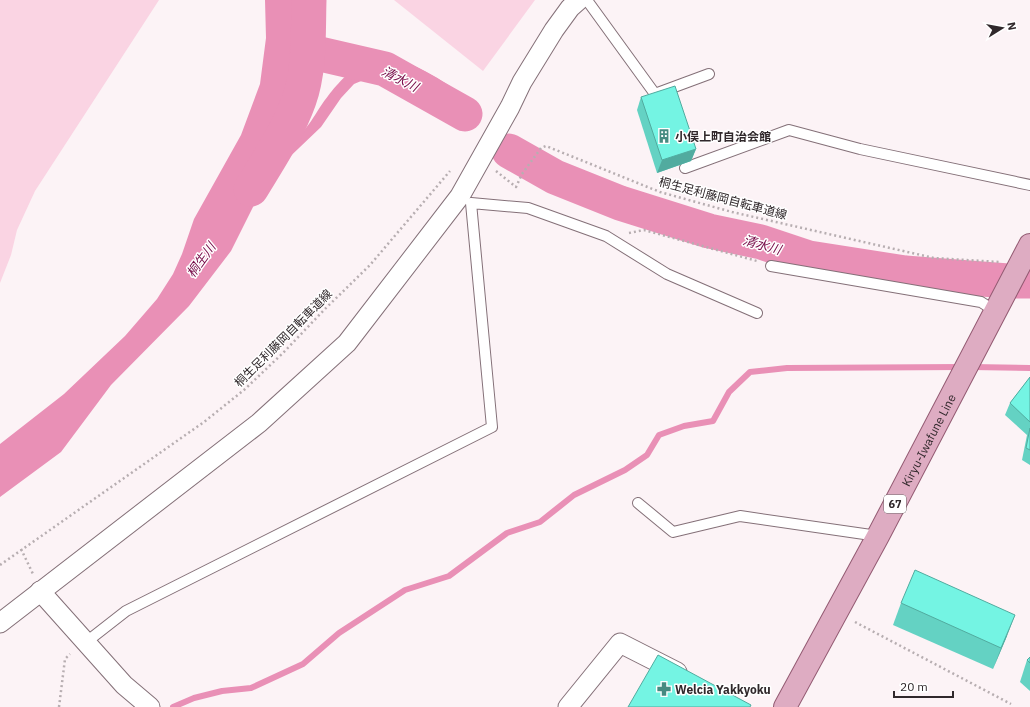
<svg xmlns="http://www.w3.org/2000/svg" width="1030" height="707" viewBox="0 0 1030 707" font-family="'IBM Plex Sans','Noto Sans JP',sans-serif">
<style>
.green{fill:#fad4e3}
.water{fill:#e990b6}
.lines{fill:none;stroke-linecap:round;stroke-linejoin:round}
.stream{stroke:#e990b6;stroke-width:6}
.river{stroke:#e990b6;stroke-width:35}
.service-casing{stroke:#847078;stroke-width:12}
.minor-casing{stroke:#847078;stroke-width:21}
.primary-casing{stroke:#935a72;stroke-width:24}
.path{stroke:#b7aeb1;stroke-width:2.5;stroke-dasharray:2 3;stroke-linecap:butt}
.service{stroke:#fff;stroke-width:10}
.minor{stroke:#fff;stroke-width:19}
.primary{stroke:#deacc2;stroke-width:22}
.wall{fill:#64d2c3}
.shaded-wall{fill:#51ab9f}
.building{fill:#74f4e3;stroke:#51ab9f}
.labels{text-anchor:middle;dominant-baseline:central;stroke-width:3;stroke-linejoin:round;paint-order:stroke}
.shield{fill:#fff;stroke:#6e686b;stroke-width:1}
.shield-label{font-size:11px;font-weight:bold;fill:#30282b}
.poi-label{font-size:12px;font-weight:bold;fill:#30282b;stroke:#fff;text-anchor:start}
.street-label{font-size:12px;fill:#30282b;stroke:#fff}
.water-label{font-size:13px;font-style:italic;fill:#770b48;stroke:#fff}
</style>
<rect width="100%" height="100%" fill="#fcf3f6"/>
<!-- green -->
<g class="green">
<path d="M0 0H159L35 191 17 230 11 255 0 283Z"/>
<path d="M394 0H535L483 71Z"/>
</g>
<!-- water -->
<path class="water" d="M265 0H305L304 24 293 83 266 150C274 148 285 146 292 141 306 134 318 108 328 96 338 83 353 66 369 61 404 50 447 84 473 103L458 123 414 90 387 76H373L354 84 341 98 321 127 277 169 259 195 231 251 189 306 111 385 61 452 0 497V444L64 394 125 336 157 299 173 274 182 254 194 219 241 135 260 84 266 38Z"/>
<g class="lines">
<!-- stream -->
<g class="stream">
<path d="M972 367 1030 368"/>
<path d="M173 707 194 698 222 691 251 688 303 664 339 633 405 590 449 576 507 533 540 522 574 495 625 470 647 455 659 435 684 426 713 421 729 392 750 372 787 368 962 367"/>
</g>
<!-- river -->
<g class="river">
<path d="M307 51 385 69 465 114"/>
<path d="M509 151 555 177 620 203 709 231 761 242 809 258 905 273 1008 281H1030"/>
<path d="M251 189C268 161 288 131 299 100 310 69 308 33 309 0"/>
</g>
<defs>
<g id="service">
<path d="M585 0 589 3 655 94 709 74"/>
<path d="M685 168 789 130 860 149 1030 185"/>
<path d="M771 266 981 302 995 311"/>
<path d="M638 503 673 532 740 516 878 536"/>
<path d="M85 643 126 611 492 427 471 203 528 208 606 236 667 274 757 313"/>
</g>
<g id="minor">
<path d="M40 591 124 685 150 707"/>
<path d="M0 623 259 423 347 343 460 196 510 107 522 82 554 30 570 8 579 0"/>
<path d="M568 707 620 643 677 672"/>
</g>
<g id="primary">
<path id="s1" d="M785 707 878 536 1030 245"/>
</g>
</defs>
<!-- service casing -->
<use href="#service" class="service-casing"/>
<!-- minor casing -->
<use href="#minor" class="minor-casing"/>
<!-- primary casing -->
<use href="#primary" class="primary-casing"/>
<!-- path -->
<g class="path">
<path d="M496 171 516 187 522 174 541 148 546 146 660 192 732 212 934 258 999 262"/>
<path d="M629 233 644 230 757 261"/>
<path d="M21 549 33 574"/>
<path d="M0 565 204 422 244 390 283 353 324 310 370 265 450 171"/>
<path d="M855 622 1011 704"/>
<path d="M59 707 65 659 70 654"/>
</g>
<!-- service -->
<use href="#service" class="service"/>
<!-- minor -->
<use href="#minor" class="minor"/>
<!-- primary -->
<use href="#primary" class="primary"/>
</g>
<!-- wall -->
<g class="wall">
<path d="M641 97 696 149 691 161 657 173 637 110Z"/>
<path d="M1030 377V465L1022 460 1027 435 1005 415 1010 403Z"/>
<path d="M901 603 1007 636 993 669 893 625Z"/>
<path d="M1030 657V691L1020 682 1027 660Z"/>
</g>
<!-- shaded-wall -->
<g class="shaded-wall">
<path d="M696 149 691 161 657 173 662 160Z"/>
<path d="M1015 615 1007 636 993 669 1001 648Z"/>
</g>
<!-- building -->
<g class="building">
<path d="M675 86 696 149 662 160 641 97Z"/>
<path d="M1030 377V422L1010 403Z"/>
<path d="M1030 428V450L1026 448Z"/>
<path d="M915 570 1015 615 1001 648 901 603Z"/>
<path d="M658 655 751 705 750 707H628Z"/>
<path d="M1030 657V663L1027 660Z"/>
</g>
<!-- icons -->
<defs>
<symbol id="building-bare" viewBox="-9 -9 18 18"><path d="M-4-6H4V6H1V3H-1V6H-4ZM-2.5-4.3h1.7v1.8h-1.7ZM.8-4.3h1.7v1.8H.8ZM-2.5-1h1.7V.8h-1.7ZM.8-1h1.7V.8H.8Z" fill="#468b81" stroke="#fff" stroke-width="2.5" paint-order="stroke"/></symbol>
<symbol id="pharmacy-bare" viewBox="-9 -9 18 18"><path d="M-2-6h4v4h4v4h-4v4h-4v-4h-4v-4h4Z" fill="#468b81" stroke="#fff" stroke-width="2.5" paint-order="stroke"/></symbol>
</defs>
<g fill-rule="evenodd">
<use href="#building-bare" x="654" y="126" width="20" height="20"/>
<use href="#pharmacy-bare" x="654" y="679" width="20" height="20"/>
</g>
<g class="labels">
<!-- shield labels -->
<rect class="shield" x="884" y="495" width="22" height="18" rx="3"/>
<g class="shield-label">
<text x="895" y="504">67</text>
</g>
<!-- poi labels -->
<g class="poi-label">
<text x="675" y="136">小俣上町自治会館</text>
<text x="675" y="689">Welcia Yakkyoku</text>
</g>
<!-- street labels -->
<g class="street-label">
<text transform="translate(723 198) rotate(15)">桐生足利藤岡自転車道線</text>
<text transform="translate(283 338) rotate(-45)">桐生足利藤岡自転車道線</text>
<text stroke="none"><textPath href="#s1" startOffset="303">Kiryu-Iwafune Line</textPath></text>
</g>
<!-- water labels -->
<g class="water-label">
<text transform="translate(400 79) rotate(27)">清水川</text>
<text transform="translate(762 245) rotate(16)">清水川</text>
<text transform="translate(201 260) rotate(-54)">桐生川</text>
</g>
</g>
<!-- north arrow -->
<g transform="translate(1002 28) rotate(79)" stroke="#ffffff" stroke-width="3" paint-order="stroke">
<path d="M0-3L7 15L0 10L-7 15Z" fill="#30282b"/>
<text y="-6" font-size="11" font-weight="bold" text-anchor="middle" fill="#30282b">N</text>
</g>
<!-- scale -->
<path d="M894 691v6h59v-6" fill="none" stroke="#30282b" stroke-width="2"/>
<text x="900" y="691" font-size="12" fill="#30282b" stroke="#ffffff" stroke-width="3" paint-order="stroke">20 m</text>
</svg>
